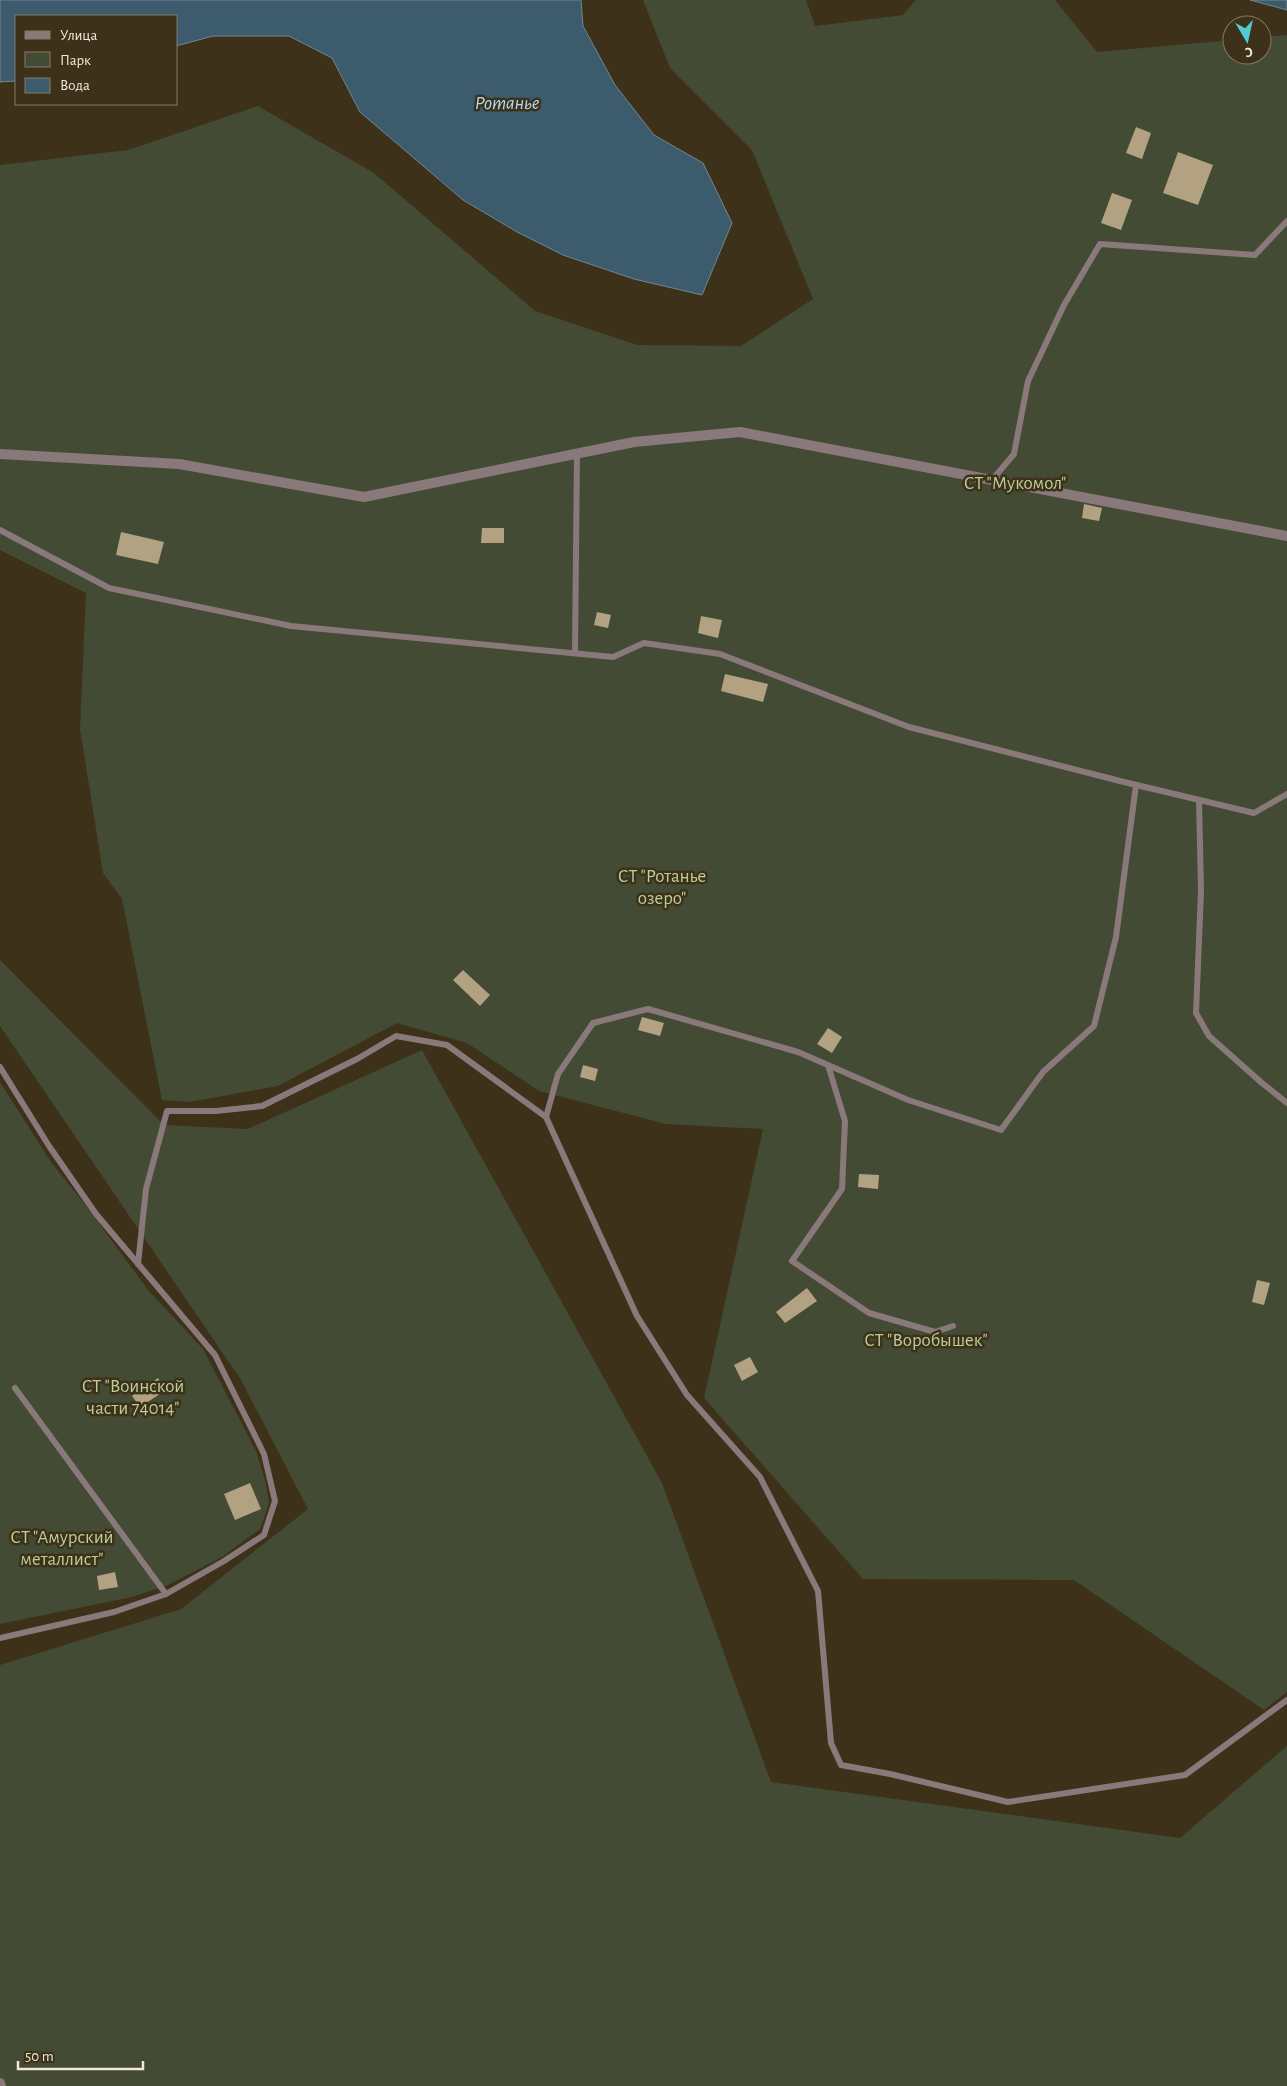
<svg xmlns="http://www.w3.org/2000/svg" width="1287" height="2086" viewBox="0 0 1287 2086" font-family="'Alegreya Sans',sans-serif">
<style>
.green{fill:#434b34}
.water{fill:#3c5c6e;stroke:#72868e}
.building{fill:#b2a282}
.lines{fill:none;stroke-linecap:round;stroke-linejoin:round}
.service{stroke:#8a797b;stroke-width:6}
.minor{stroke:#8a797b;stroke-width:10}
.labels{text-anchor:middle;dominant-baseline:central;stroke-width:5;stroke-linejoin:round;paint-order:stroke}
.park-label{font-size:19px;fill:#bace97;stroke:#3d3119}
.water-label{font-size:20px;font-style:italic;fill:#aeddf9;stroke:#3d3119}
</style>
<rect width="100%" height="100%" fill="#3d3119"/>
<!-- green -->
<g class="green">
<path d="M643 0H806L815 26 903 15 916 0H1055L1097 52 1232 40V55H1262V37L1287 35V1692L1264 1710 1074 1580 863 1579 704 1398 763 1129 666 1124 539 1091 467 1043 397 1023 278 1086 189 1102 162 1100 122 899 103 873 80 729 86 593 0 550V165L128 150 258 106 374 173 535 311 637 345 741 346 813 299 752 150 670 68Z"/>
<path d="M0 960 164 1125 248 1129 422 1050 662 1483 771 1782 1180 1838 1287 1746V2086H0V1665L181 1609 308 1509 241 1380 0 1026Z"/>
<path d="M0 1082 51 1162 90 1211 148 1290 203 1349 256 1451 266 1484 269 1503 260 1529 222 1557 168 1585 132 1597 0 1624Z"/>
</g>
<!-- water -->
<g class="water">
<path d="M0 0H581L583 26 615 85 654 135 703 163 732 223 702 295 634 279 563 255 517 232 463 200 360 112 332 58 289 36H213L176 46V16H16V81L0 82Z"/>
<path d="M1250 0H1287V10Z"/>
</g>
<!-- building -->
<g class="building">
<path d="M1136 127 1151 133 1142 159 1126 153Z"/>
<path d="M1178 152 1213 165 1198 205 1163 193Z"/>
<path d="M1112 193 1132 200 1121 230 1101 223Z"/>
<path d="M1084 504 1102 508 1099 521 1082 518Z"/>
<path d="M482 528H504V543H481Z"/>
<path d="M121 532 164 542 158 564 116 555Z"/>
<path d="M597 612 611 615 608 628 594 625Z"/>
<path d="M701 616 722 620 718 638 698 633Z"/>
<path d="M725 674 768 684 763 702 721 691Z"/>
<path d="M463 970 490 995 480 1006 453 980Z"/>
<path d="M642 1017 664 1023 660 1036 638 1030Z"/>
<path d="M828 1028 842 1037 832 1053 817 1044Z"/>
<path d="M583 1065 598 1069 595 1081 580 1077Z"/>
<path d="M859 1174 879 1175 878 1189 858 1187Z"/>
<path d="M1257 1280 1270 1283 1264 1305 1252 1302Z"/>
<path d="M807 1288 817 1301 785 1323 776 1312Z"/>
<path d="M750 1357 758 1372 742 1381 734 1365Z"/>
<path d="M158 1378 166 1390 140 1407 132 1396Z"/>
<path d="M250 1483 261 1509 235 1520 224 1494Z"/>
<path d="M115 1572 118 1587 99 1590 97 1576Z"/>
</g>
<g class="lines">
<!-- service -->
<g class="service">
<path d="M992 480 1014 454 1028 381 1064 305 1100 244 1255 255 1287 221"/>
<path d="M0 530 109 588 291 626 613 657 644 643 720 654 909 727 1124 782 1254 813 1287 794"/>
<path d="M575 653 577 453"/>
<path d="M1199 800 1201 891 1196 1013 1209 1036 1262 1083 1287 1103"/>
<path d="M828 1065 845 1121 842 1189 792 1261 869 1313 935 1332 953 1326"/>
<path d="M0 1067 49 1146 96 1214 215 1355 264 1454 275 1501 264 1535 224 1561 166 1594"/>
<path d="M546 1117 558 1074 593 1023 648 1009 798 1052 908 1100 1001 1130 1043 1072 1094 1026 1116 937 1136 785"/>
<path d="M138 1264 146 1189 167 1111H216L262 1106 357 1059 396 1036 447 1045 546 1117 637 1316 687 1395 760 1477 818 1591 831 1743 841 1765 890 1774 1008 1802 1185 1775 1287 1700"/>
<path d="M0 1638 114 1612 166 1594 15 1388"/>
</g>
<!-- minor -->
<g class="minor">
<path d="M0 454 179 464 364 497 634 442 740 432 1287 536"/>
<path d="M0 2083 1 2086"/>
</g>
</g>
<g class="labels">
<!-- park labels -->
<g class="park-label">
<text x="1015" y="483">СТ "Мукомол"</text>
<text x="662" y="876">СТ "Ротанье<tspan x="662" dy="22">озеро"</tspan></text>
<text x="926" y="1340">СТ "Воробышек"</text>
<text x="133" y="1386">СТ "Воинской<tspan x="133" dy="22">части 74014"</tspan></text>
<text x="62" y="1537">СТ "Амурский<tspan x="62" dy="22">металлист"</tspan></text>
</g>
<!-- water labels -->
<g class="water-label">
<text x="507" y="103">Ротанье</text>
</g>
</g>
<!-- legend -->
<rect x="15" y="15" width="162" height="90" fill="#3d3119" stroke="#857a66"/>
<rect x="25" y="31" width="25" height="8" fill="#8a797b" stroke="#857a66"/>
<text x="60" y="40" font-size="15" fill="#f0e8da">Улица</text>
<rect x="25" y="52" width="25" height="15" fill="#434b34" stroke="#857a66"/>
<text x="60" y="65" font-size="15" fill="#f0e8da">Парк</text>
<rect x="25" y="78" width="25" height="15" fill="#3c5c6e" stroke="#857a66"/>
<text x="60" y="90" font-size="15" fill="#f0e8da">Вода</text>
<!-- north arrow -->
<g transform="translate(1247 40) rotate(171)"><circle r="24" fill="#3d3119" stroke="#857a66"/>
<path d="M0-4L9 19L0 12L-9 19Z" fill="#51ccd4"/>
<text y="-8" font-size="14" font-weight="bold" text-anchor="middle" fill="#f0e8da">С</text>
</g>
<!-- scale -->
<path d="M18 2061v8h125v-8" fill="none" stroke="#f0e8da" stroke-width="2.5"/>
<text x="25" y="2061" font-size="15" fill="#f0e8da" stroke="#3d3119" stroke-width="4" paint-order="stroke">50 m</text>
</svg>
